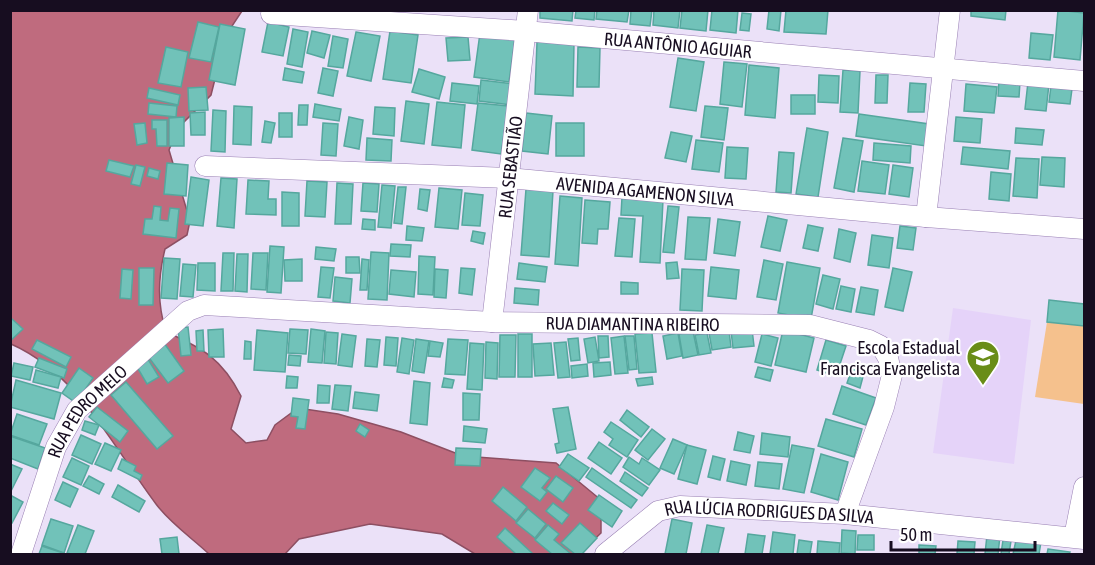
<svg xmlns="http://www.w3.org/2000/svg" width="1095" height="565" viewBox="0 0 1095 565" font-family="'Asap Condensed',sans-serif">
<style>
.built{fill:#e5d3f9}
.green{fill:#f5c18d}
.water{fill:#bf6b7e;stroke:#8d4f62;stroke-width:1.5}
.building{fill:#71c2b9;stroke:#55a79e;stroke-width:1.5}
.lines{fill:none;stroke-linecap:round;stroke-linejoin:round}
.street-casing{stroke:#987fb3;stroke-width:21}
.street{stroke:#fff;stroke-width:20}
.labels{text-anchor:middle;dominant-baseline:central;stroke-width:4.5;stroke-linejoin:round;paint-order:stroke}
.street-label{font-size:18px;fill:#170d20;stroke:#fff}
.poi-label{font-size:18px;fill:#170d20;stroke:#fff;text-anchor:end}
</style>
<rect width="100%" height="100%" fill="#ebe1f8"/>
<!-- built -->
<path class="built" d="M953 308 1031 320 1014 464 933 453Z"/>
<!-- green -->
<path class="green" d="M1047 322 1084 326V404L1035 397Z"/>
<!-- water -->
<path class="water" d="M11 11H242L226 35 211 95 178 128 169 150 190 221 187 235 165 249C158 278 157 303 166 332 203 348 222 359 241 396L231 429 246 443 267 440 275 425 298 408 338 414 401 432 463 456 556 463 601 500V533L579 554H475L442 534 370 524 299 539 285 554H209C192 538 170 523 156 504 113 447 79 374 11 344Z"/>
<!-- building -->
<g class="building">
<path d="M540 10H573L572 21 540 18Z"/>
<path d="M576 10H595L594 20 575 18Z"/>
<path d="M597 10H629L627 22 596 19Z"/>
<path d="M631 10H652L650 26 630 24Z"/>
<path d="M654 10H680L678 28 653 25Z"/>
<path d="M682 10H708L706 31 680 28Z"/>
<path d="M712 10H738L736 33 710 30Z"/>
<path d="M769 10H781L779 31 767 29Z"/>
<path d="M786 10H828L826 34 784 32Z"/>
<path d="M971 10H1006L1005 20 971 16Z"/>
<path d="M1058 10 1084 13 1080 60 1054 57Z"/>
<path d="M742 13 751 14 749 31 740 30Z"/>
<path d="M198 22 219 27 211 62 189 58Z"/>
<path d="M268 22 289 27 283 56 262 52Z"/>
<path d="M220 24 245 29 235 85 209 80Z"/>
<path d="M293 29 308 32 302 67 287 64Z"/>
<path d="M312 31 330 35 324 58 307 53Z"/>
<path d="M390 31 418 35 411 83 383 79Z"/>
<path d="M356 32 380 36 371 81 347 76Z"/>
<path d="M480 33 515 38 509 82 474 77Z"/>
<path d="M1031 33 1053 35 1050 60 1029 58Z"/>
<path d="M333 36 348 39 343 68 328 66Z"/>
<path d="M468 37 470 60 448 61 446 38Z"/>
<path d="M537 42 574 43 573 96 535 94Z"/>
<path d="M166 47 188 52 181 87 158 83Z"/>
<path d="M578 47 600 48 599 87H577Z"/>
<path d="M678 58 704 62 696 111 670 107Z"/>
<path d="M724 62 747 64 742 107 720 104Z"/>
<path d="M749 65 779 68 775 118 745 115Z"/>
<path d="M285 68 304 72 302 83 283 80Z"/>
<path d="M323 68 338 71 333 96 318 93Z"/>
<path d="M419 69 445 77 439 99 412 92Z"/>
<path d="M843 70 860 71 858 113 840 112Z"/>
<path d="M819 75 839 76 838 103 818 102Z"/>
<path d="M876 75H888L887 103H875Z"/>
<path d="M481 80 515 84 513 105 479 101Z"/>
<path d="M999 80 1020 82 1019 97 998 96Z"/>
<path d="M1028 82 1049 84 1046 111 1025 109Z"/>
<path d="M452 83 479 86 477 104 450 101Z"/>
<path d="M910 83 926 84 924 112H908Z"/>
<path d="M966 84 997 87 994 113 964 111Z"/>
<path d="M1051 86 1072 89 1070 104 1049 102Z"/>
<path d="M206 87 208 110 189 111 188 88Z"/>
<path d="M149 88 180 95 178 105 147 98Z"/>
<rect x="791" y="95" width="24" height="19"/>
<path d="M406 101 429 104 424 144 401 141Z"/>
<path d="M437 102 465 105 461 148 432 145Z"/>
<path d="M149 103 177 106 176 117 148 114Z"/>
<path d="M478 103 508 106 501 154 472 150Z"/>
<path d="M315 104 341 109 339 121 313 117Z"/>
<path d="M299 105H308L307 125H298Z"/>
<path d="M234 106 252 107 251 145 233 144Z"/>
<path d="M705 106 728 108 724 140 701 137Z"/>
<path d="M375 107 395 108 394 136 373 134Z"/>
<path d="M213 110 226 111 225 152 211 151Z"/>
<path d="M205 112V135H191L190 113Z"/>
<rect x="279" y="113" width="13" height="24"/>
<path d="M526 113 552 116 548 154 522 151Z"/>
<path d="M859 114 929 124 926 146 856 136Z"/>
<path d="M184 117V146H169V118Z"/>
<path d="M349 117 363 120 359 149 344 146Z"/>
<path d="M956 117 982 119 980 143 954 141Z"/>
<path d="M152 120H167V146H157L156 129H152Z"/>
<path d="M265 121 275 123 271 143 262 142Z"/>
<path d="M145 123 147 143 137 145 134 124Z"/>
<path d="M323 123 338 124 336 156 321 155Z"/>
<rect x="556" y="123" width="28" height="33"/>
<path d="M807 128 828 132 818 197 796 194Z"/>
<path d="M1016 128 1044 130 1042 145 1015 143Z"/>
<path d="M671 132 692 136 686 162 665 158Z"/>
<path d="M367 138 392 140 391 161 366 160Z"/>
<path d="M843 138 863 141 854 192 834 188Z"/>
<path d="M696 140 723 143 719 172 692 169Z"/>
<path d="M874 143 911 146 910 163 873 160Z"/>
<path d="M727 147 748 148 746 179 725 178Z"/>
<path d="M963 147 1010 151 1008 169 961 164Z"/>
<path d="M779 152 794 153 791 193 776 192Z"/>
<path d="M1042 157 1065 158 1064 187 1040 185Z"/>
<path d="M1016 158 1039 159 1037 198 1013 196Z"/>
<path d="M109 160 134 166 130 177 106 171Z"/>
<path d="M862 161 889 165 885 194 858 191Z"/>
<path d="M167 163 188 165 186 196 164 194Z"/>
<path d="M136 165 145 167 140 186 131 184Z"/>
<path d="M893 165 913 168 909 197 889 194Z"/>
<path d="M149 168 160 171 158 179 147 176Z"/>
<path d="M991 172 1011 174 1009 201 989 199Z"/>
<path d="M191 177 209 180 203 226 185 224Z"/>
<path d="M221 178 237 179 234 228 217 226Z"/>
<path d="M248 180 269 181 268 199H276V215L246 214Z"/>
<path d="M307 181 327 182 325 217 305 216Z"/>
<path d="M337 183 353 184 351 224H335Z"/>
<path d="M363 183 379 184 377 212 361 211Z"/>
<path d="M382 185 395 186 391 228 378 227Z"/>
<path d="M398 187H406L402 224 394 223Z"/>
<path d="M439 188 462 190 458 229 435 227Z"/>
<path d="M420 189 430 190 427 211 418 209Z"/>
<path d="M526 189 553 191 549 257 521 255Z"/>
<path d="M282 192 299 193V226H282Z"/>
<path d="M465 193 483 195 480 226 462 225Z"/>
<path d="M560 196 582 198 578 266 555 264Z"/>
<path d="M622 197 663 200 660 263 640 262 643 216 621 215Z"/>
<path d="M585 200 610 202 608 229H598L597 244 582 243Z"/>
<path d="M154 206 161 207 160 220 168 221 170 208 179 209 176 238 143 234 145 219H152Z"/>
<path d="M668 206 679 207 674 253 663 252Z"/>
<path d="M768 216 787 220 780 251 761 247Z"/>
<path d="M688 217 710 218 706 260 685 259Z"/>
<path d="M619 218 635 219 632 257 615 256Z"/>
<path d="M363 219 375 220V230L362 229Z"/>
<path d="M718 219 740 222 735 256 714 253Z"/>
<path d="M808 225 823 228 818 251 803 248Z"/>
<path d="M407 226 424 228 422 241 406 240Z"/>
<path d="M900 226 916 228 913 250 897 248Z"/>
<path d="M839 229 856 233 850 262 834 258Z"/>
<path d="M473 231 485 233 483 244 471 241Z"/>
<path d="M872 235 893 238 889 268 868 265Z"/>
<path d="M391 244 411 245 410 257 390 256Z"/>
<path d="M270 246 284 247 281 293 267 292Z"/>
<path d="M316 247 336 249 334 261 315 259Z"/>
<path d="M371 252 389 253 387 300 368 299Z"/>
<path d="M223 253H234L233 291H221Z"/>
<path d="M253 253H268L266 290 251 289Z"/>
<path d="M237 254H248L247 292 235 291Z"/>
<path d="M419 256 435 257 433 295 418 294Z"/>
<path d="M346 257H359L360 273H346Z"/>
<path d="M164 258 180 259 177 299 161 298Z"/>
<path d="M302 259V281H285L284 260Z"/>
<path d="M362 259 369 260 367 290H360Z"/>
<path d="M764 260 783 264 776 300 757 297Z"/>
<path d="M677 262 679 278 667 279 666 263Z"/>
<path d="M787 262 820 268 811 319 778 313Z"/>
<path d="M198 263H215V291L197 290Z"/>
<path d="M519 263 547 267 545 282 517 279Z"/>
<path d="M183 264 196 265 193 297 180 296Z"/>
<path d="M321 267 334 268 330 298 318 297Z"/>
<path d="M711 267 739 270 736 299 708 296Z"/>
<path d="M139 268H154L153 305H139Z"/>
<path d="M461 268 475 269 472 295 459 293Z"/>
<path d="M893 268 912 272 903 311 885 307Z"/>
<path d="M122 269 133 270 131 299 120 298Z"/>
<path d="M435 269 448 270 446 298 434 297Z"/>
<path d="M682 269 704 270 702 311 680 310Z"/>
<path d="M391 270 416 272 414 297 389 294Z"/>
<path d="M823 275 840 279 833 309 816 304Z"/>
<path d="M335 277 352 279 350 303 333 301Z"/>
<path d="M621 282 638 283V294H621Z"/>
<path d="M841 286 855 289 851 312 836 309Z"/>
<path d="M861 287 878 290 874 315 856 312Z"/>
<path d="M515 288 539 290 538 305 514 303Z"/>
<path d="M1049 300 1084 304V326L1047 322Z"/>
<path d="M12 319 23 329 10 341V321Z"/>
<path d="M188 327 191 355 181 356 178 328Z"/>
<path d="M223 329 224 357H209L208 330Z"/>
<path d="M290 329 308 330 306 354 288 353Z"/>
<path d="M311 329 325 331 322 363 308 362Z"/>
<path d="M752 329 754 346 733 348 731 331Z"/>
<path d="M203 330 204 351H197L196 331Z"/>
<path d="M257 330 288 333 285 372 254 370Z"/>
<path d="M783 330 814 338 806 372 775 365Z"/>
<path d="M693 331 698 355 683 358 679 334Z"/>
<path d="M729 331 731 347 712 350 709 333Z"/>
<path d="M326 332 338 333 336 364 324 363Z"/>
<path d="M652 333 656 372 639 373 635 334Z"/>
<path d="M678 333 682 356 667 359 663 336Z"/>
<path d="M707 333 711 353 699 355 695 335Z"/>
<path d="M342 334 356 336 352 367 338 365Z"/>
<rect x="518" y="334" width="14" height="43"/>
<path d="M762 334 778 338 771 366 755 362Z"/>
<path d="M500 335H516L515 377H499Z"/>
<path d="M598 336H608L609 357 599 358Z"/>
<path d="M624 336 628 373 615 374 611 338Z"/>
<path d="M625 336H634L637 369 629 370Z"/>
<path d="M386 337 398 338 396 366 384 365Z"/>
<path d="M595 337 599 361 588 363 584 339Z"/>
<path d="M402 338 414 340 409 374 397 372Z"/>
<path d="M578 338 580 360 571 361 568 339Z"/>
<path d="M367 339 380 340 377 367 365 366Z"/>
<path d="M416 339 429 341 424 373 412 371Z"/>
<path d="M448 339 468 340 465 375 445 374Z"/>
<path d="M37 340 71 357 66 367 32 349Z"/>
<path d="M826 340 846 346 836 376 817 370Z"/>
<path d="M245 341 251 342V359H244Z"/>
<path d="M430 341 443 343 440 357 428 356Z"/>
<path d="M486 342 498 343 497 379 485 378Z"/>
<path d="M566 342 570 377 558 378 554 343Z"/>
<path d="M164 343 184 371 168 383 147 355Z"/>
<path d="M470 343 484 344 482 390 467 389Z"/>
<path d="M551 343 554 375 535 376 533 344Z"/>
<path d="M289 355 301 356 300 366 288 365Z"/>
<path d="M146 356 159 377 147 384 134 362Z"/>
<path d="M39 358 67 369 64 378 35 367Z"/>
<path d="M610 362 611 375 594 377 593 363Z"/>
<path d="M14 363 33 367 30 380 11 376Z"/>
<path d="M587 364 588 376 572 378 571 366Z"/>
<path d="M853 366 865 369 860 388 847 383Z"/>
<path d="M758 367 773 370 770 381 755 377Z"/>
<path d="M79 368 93 378 76 403 62 393Z"/>
<path d="M36 370 61 377 58 388 33 382Z"/>
<path d="M287 376 298 377 297 388H286Z"/>
<path d="M652 377 653 384 638 386 636 379Z"/>
<path d="M444 378 454 380 452 388 442 387Z"/>
<path d="M16 380 61 393 54 419 10 407Z"/>
<path d="M414 381 430 383 427 425 410 423Z"/>
<path d="M126 382 173 436 157 449 111 395Z"/>
<path d="M318 385 330 386 329 403H317Z"/>
<path d="M335 385 351 386 348 411 332 409Z"/>
<path d="M842 386 876 398 866 425 833 414Z"/>
<path d="M355 392 379 395 377 411 353 408Z"/>
<path d="M463 393 480 394 479 420H463Z"/>
<path d="M293 398 309 400 305 429 296 428 298 417 291 416Z"/>
<path d="M97 407 128 431 120 442 89 417Z"/>
<path d="M568 407 576 449 557 453 555 444 559 443 553 409Z"/>
<path d="M627 410 649 427 641 437 620 420Z"/>
<path d="M17 414 47 424 39 445 10 435Z"/>
<path d="M826 419 862 429 854 457 818 446Z"/>
<path d="M85 421 99 425 95 435 82 430Z"/>
<path d="M611 422 638 440 627 457 609 445 613 439 604 432Z"/>
<path d="M360 424 369 430 365 437 356 431Z"/>
<path d="M464 426 487 429 485 443 463 441Z"/>
<path d="M652 429 665 439 648 460 635 450Z"/>
<path d="M738 432 754 436 750 453 734 450Z"/>
<path d="M762 433 790 437 788 457 760 454Z"/>
<path d="M81 435 101 444 92 464 72 455Z"/>
<path d="M10 436 45 448 38 469 10 458Z"/>
<path d="M673 439 687 445 674 474 660 468Z"/>
<path d="M599 442 622 458 611 474 588 458Z"/>
<path d="M105 443 121 450 111 471 95 464Z"/>
<path d="M687 445 706 450 697 484 678 479Z"/>
<path d="M792 445 814 449 804 493 783 489Z"/>
<path d="M456 448 481 449 480 466 455 465Z"/>
<path d="M568 454 589 468 579 481 559 467Z"/>
<path d="M821 454 848 462 838 500 811 492Z"/>
<path d="M713 456 725 459 720 480 708 477Z"/>
<path d="M629 457 639 464 642 458 660 470 649 485 623 467Z"/>
<path d="M72 458 89 466 81 485 63 477Z"/>
<path d="M122 459 136 466 134 471 142 475 140 480 118 469Z"/>
<path d="M731 461 750 465 746 485 727 481Z"/>
<path d="M758 462 782 464 779 489 755 486Z"/>
<path d="M10 464 22 469 11 491H10Z"/>
<path d="M535 468 550 478 542 488 547 492 540 501 521 487Z"/>
<path d="M592 468 637 500 631 508 586 477Z"/>
<path d="M625 472 648 488 642 496 620 481Z"/>
<path d="M89 476 104 484 99 494 83 486Z"/>
<path d="M556 476 573 488 563 502 546 489Z"/>
<path d="M63 482 78 489 70 507 55 500Z"/>
<path d="M118 485 145 501 139 512 112 497Z"/>
<path d="M503 487 527 507 516 521 492 501Z"/>
<path d="M10 495 23 502 12 523 10 522Z"/>
<path d="M599 495 622 511 612 527 588 510Z"/>
<path d="M553 503 569 515 562 524 546 511Z"/>
<path d="M528 509 546 524 535 538 516 523Z"/>
<path d="M51 519 73 526 64 553 42 545Z"/>
<path d="M672 519 692 523 686 554H665Z"/>
<path d="M580 523 597 538 582 554H575L561 543Z"/>
<path d="M78 525 94 531 85 554H71L67 553Z"/>
<path d="M548 525 559 534 554 540 571 554H552L535 540Z"/>
<path d="M707 525 724 528 718 554H701Z"/>
<path d="M505 528 532 553 531 554H516L497 537Z"/>
<path d="M842 530 856 531 855 554 841 553Z"/>
<path d="M773 532 795 535 793 554H770Z"/>
<path d="M748 534 765 536 762 554H745Z"/>
<path d="M858 535H874V550H857Z"/>
<path d="M987 535 1000 536 998 554H985Z"/>
<path d="M1017 536 1041 542 1039 554H1013Z"/>
<path d="M177 537 179 554H162L160 539Z"/>
<path d="M799 540 812 542 810 554H797Z"/>
<path d="M1003 540 1011 541 1009 554H1001Z"/>
<path d="M818 541 840 543 839 554H817Z"/>
<path d="M958 541 975 542 974 554H957Z"/>
<path d="M919 545 936 546 935 554H919Z"/>
<path d="M42 546 66 554H39Z"/>
<path d="M1048 549 1070 552 1069 554H1047Z"/>
</g>
<g class="lines">
<defs>
<g id="street">
<path id="s1" d="M271 14 525 31 1084 81"/>
<path id="s2" d="M205 166 508 178 926 217 1084 229"/>
<path d="M926 217 950 10"/>
<path id="s3" d="M492 322 528 10"/>
<path d="M1074 537 1084 487"/>
<path id="s4" d="M21 554 56 447 77 410 188 311 204 305 492 322 810 325 869 340 881 346 888 358 892 375 884 407 845 514"/>
<path id="s5" d="M605 554 658 511 680 506 845 514 1084 539"/>
</g>
</defs>
<!-- street casing -->
<use href="#street" class="street-casing"/>
<!-- street -->
<use href="#street" class="street"/>
</g>
<!-- icons -->
<defs>
<symbol id="school-pin" viewBox="-11 -11 22 30"><path d="M0 17L-7.5 6A9.5 9.5 0 1 1 7.5 6Z" fill="#698d17" stroke="#fff"/><path d="M0-5L7-2L0 1L-7-2ZM-4 1L0 2.5L4 1V4Q0 6-4 4Z" fill="#fff"/></symbol>
</defs>
<g fill-rule="evenodd">
<use href="#school-pin" x="964" y="338" width="38" height="52"/>
</g>
<g class="labels">
<!-- street labels -->
<g class="street-label">
<text stroke="none"><textPath href="#s1" startOffset="408">RUA ANTÔNIO AGUIAR</textPath></text>
<text stroke="none"><textPath href="#s3" startOffset="156">RUA SEBASTIÃO</textPath></text>
<text stroke="none"><textPath href="#s2" startOffset="441">AVENIDA AGAMENON SILVA</textPath></text>
<text stroke="none"><textPath href="#s4" startOffset="750">RUA DIAMANTINA RIBEIRO</textPath></text>
<text stroke="none"><textPath href="#s4" startOffset="160">RUA PEDRO MELO</textPath></text>
<text stroke="none"><textPath href="#s5" startOffset="180">RUA LÚCIA RODRIGUES DA SILVA</textPath></text>
</g>
<!-- poi labels -->
<g class="poi-label">
<text x="960" y="347">Escola Estadual<tspan x="960" dy="21">Francisca Evangelista</tspan></text>
</g>
</g>
<!-- border -->
<rect width="1095" height="565" fill="none" stroke="#170d20" stroke-width="24"/>
<!-- scale -->
<path d="M891 541v9h144v-9" fill="none" stroke="#170d20" stroke-width="3"/>
<text x="900" y="541" font-size="18" fill="#170d20" stroke="#ffffff" stroke-width="4.5" paint-order="stroke">50 m</text>
</svg>
